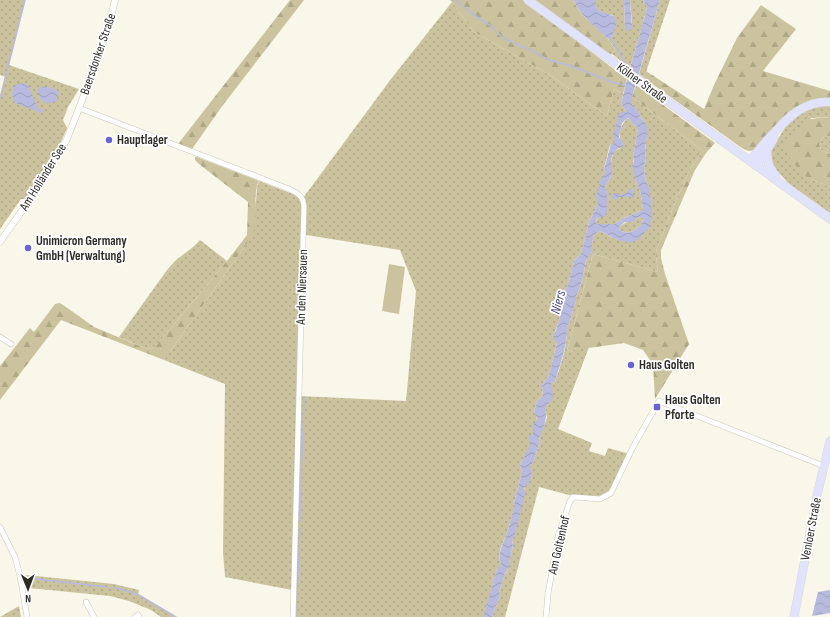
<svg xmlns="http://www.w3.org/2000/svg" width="830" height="617" viewBox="0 0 830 617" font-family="'Sofia Sans Condensed',sans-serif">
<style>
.grass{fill:url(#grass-dots);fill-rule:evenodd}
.forest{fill:url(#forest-firs)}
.park{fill:#cbc39d}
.water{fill:url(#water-waves);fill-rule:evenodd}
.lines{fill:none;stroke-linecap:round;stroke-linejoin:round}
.stream{stroke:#b8badf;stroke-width:1.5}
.minor-casing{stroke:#cac7ba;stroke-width:6}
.tertiary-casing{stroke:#cac7ba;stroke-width:7}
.primary-casing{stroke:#d9d9d8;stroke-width:9}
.minor{stroke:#fff;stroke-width:5}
.tertiary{stroke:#fff;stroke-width:6}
.primary{stroke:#e1e2fb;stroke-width:8}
.poi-dot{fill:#6b62db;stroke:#fff;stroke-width:1.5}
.labels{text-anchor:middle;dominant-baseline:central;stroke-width:3.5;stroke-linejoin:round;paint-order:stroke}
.street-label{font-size:13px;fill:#2c2b26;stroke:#fff}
.poi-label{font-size:13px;font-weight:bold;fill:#2c2b26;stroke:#fff;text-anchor:start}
.water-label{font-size:14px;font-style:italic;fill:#4e4e81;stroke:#fff}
</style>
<defs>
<pattern id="grass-dots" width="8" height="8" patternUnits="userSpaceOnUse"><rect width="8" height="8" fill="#cbc39d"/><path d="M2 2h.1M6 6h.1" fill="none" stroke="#aea887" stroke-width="1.8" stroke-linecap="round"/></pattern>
<pattern id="forest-firs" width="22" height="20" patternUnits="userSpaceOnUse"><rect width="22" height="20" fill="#cbc39d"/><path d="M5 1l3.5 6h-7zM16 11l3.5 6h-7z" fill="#aea887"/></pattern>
<pattern id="water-waves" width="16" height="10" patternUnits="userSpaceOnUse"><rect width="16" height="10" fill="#b8badf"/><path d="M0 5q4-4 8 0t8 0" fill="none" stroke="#9ea0bf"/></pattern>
</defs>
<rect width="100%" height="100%" fill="#f9f7e9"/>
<!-- grass -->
<g class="grass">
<path d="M0 0H25L9 65 79 89 68 107 63 120 67 128C56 155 44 175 27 199H21L0 229V98L6 77 0 75Z"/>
<path d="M596 0H624L625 28 632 23 630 0H643L647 7 646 12 630 68 612 54 616 50 608 39 613 36V31L616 25 612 15 605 14 599 11 596 6Z"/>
<path d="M660 0H670L644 78 639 74Z"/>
<path d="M452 2 474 32 550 75 607 116 614 89 623 94 621 103 626 111V112H622L615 143 614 144 610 145 604 168 605 172 598 204 589 222 581 254 574 261 569 281 563 295 559 321 555 331 557 343 549 375 542 385 543 396 537 401 534 412 537 417 534 432 532 435 530 447 520 465 522 473 514 502 515 506 514 508C511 516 510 525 507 533 503 542 496 555 501 564L500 567 497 569 484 616 483 617H290L292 590 225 577 223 553 225 384 164 360 248 242 256 201 257 188 259 181 303 198 391 79ZM300 234 400 250 416 291 406 401 300 396Z"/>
<path d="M632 97 703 151 691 168 677 198 656 251V256L658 272 593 254 567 351 589 347 558 429 592 443 589 451 605 456 608 448 630 454 612 493 601 499 569 495 539 487 505 617H492L500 596 499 592 505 574 508 569 509 562 513 546 512 540 530 466 533 463 540 441 539 438 547 418 545 408 546 405H548L551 383 555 382C561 364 568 345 567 326L569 324 576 301V297L579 290 582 281 586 261 592 251V243L594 235 600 231 618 240 649 228V187L645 179 644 167 646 158 645 152 646 141 647 137 646 123 641 118 638 111 632 104Z"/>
<path d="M821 106H830V117L811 118 807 177 830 187V213L788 183 772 165 771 150 784 129 788 123 806 110Z"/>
<path d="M628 118 633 124 638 128 633 157 635 178 641 195 643 210 624 218 614 224H597L596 222 607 193 605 186 611 177 610 167 613 153 615 151 622 147C619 135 618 127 628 118Z"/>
<path d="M830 136V154L821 150 819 143 824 137Z"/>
<path d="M641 217 643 218 642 224C635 230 629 236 620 230L619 227C626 222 633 218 641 217Z"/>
<path d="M200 240 227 261 156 346 152 348 147 349 119 337 167 270 176 260 193 247Z"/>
<path d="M26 575 114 584 139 590 138 594 176 617H161L151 610 129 601 110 596 29 588Z"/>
<path d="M19 606 21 617H0Z"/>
</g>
<!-- forest -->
<g class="forest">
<path d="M290 0H304L223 105 192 149 178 144Z"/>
<path d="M450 0H523L627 79 623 94 614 89 607 116 550 75 474 32 452 2Z"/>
<path d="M533 0H574C577 14 597 27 607 38 610 42 613 46 616 50L612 54 606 53Z"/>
<path d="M761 5 796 29 763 71 830 91V99C820 101 808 101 800 105 782 113 768 135 756 149 749 153 745 150 739 146L644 78 646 71 704 109 714 85 737 38Z"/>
<path d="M636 85 715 143 706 153 695 170 661 250V258L665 274 689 344 655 399 653 364 643 350 624 343 567 351 593 254 658 272 656 256V251L677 198 691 168 703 151 632 97Z"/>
<path d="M830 117V136L824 137 819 143 821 150 830 154V187L807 177 791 161 785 146C799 121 802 119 830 117Z"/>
<path d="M195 157H197L259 181C253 193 257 211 255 225 254 231 251 237 248 242L164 360 61 320 0 400V366L30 328 34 332 55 304 60 303 69 309 94 327 147 349 152 348 156 346 227 261 247 235 248 202 199 164 195 160Z"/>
</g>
<!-- park -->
<path class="park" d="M389 264 405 267 399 314 382 311Z"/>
<!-- water -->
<g class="water">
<path d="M574 0H596V6L599 11C606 14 619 14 616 26 614 30 613 32 613 36L608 39C598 29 577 13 574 0Z"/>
<path d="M624 0H630L632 28 629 31H627L625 28Z"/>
<path d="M643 0H660L632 97V104L638 111 641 118 646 123 648 131 647 137 646 141 645 152 646 158 644 167 645 179 649 187 651 201 652 215 649 228 637 240 631 243 618 240 600 231 594 235 592 243V251L586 261 582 281 579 290 576 297V301L569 324 567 326C568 345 560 364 555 382L551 383C553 393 555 399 546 406 545 409 546 412 546 416 546 420 542 435 539 438L540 441 533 463 530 466C533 475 531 482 524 488L525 494 514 538 512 540 513 546 509 562 510 565 505 574 499 592 500 596 492 617H483L497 569 500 566 501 564C496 556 504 541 507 533 510 525 511 516 514 507L515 506 514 502 522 473 520 465 529 447 530 446 529 445 530 442 528 438 529 436 532 435 534 430 532 426 536 421 537 418 534 412 537 401 543 396 542 385 549 375 557 343 553 338 559 321 563 295 569 281 574 261 581 254 589 222 598 204 596 196 602 176 604 175 605 172 604 169 611 144H614V143L613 136 619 113 622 112H626V111L621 103 630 68 646 12 647 7ZM628 118 633 124 638 128 633 157 634 162 632 166 635 178 641 195 643 210 624 218 614 224H597L596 222 597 218 605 216 607 210V193L605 186C608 182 612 176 612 171 612 169 610 167 611 165 611 156 613 150 622 147L624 143 619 137 622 123ZM641 217 643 218 642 224C635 230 629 236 620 230L619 227 625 222H633L636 218Z"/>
<path d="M20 83 28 85 38 108 45 111 42 113 15 103 12 95 14 86Z"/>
<path d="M40 87C47 86 53 88 59 92L57 101 47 104 40 99 38 90Z"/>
<path d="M631 188 633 189V195L634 197 633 199 630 197H619L616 200 613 199 611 196 614 193C622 196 626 195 631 188Z"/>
<path d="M830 590V613L812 616 818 592Z"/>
</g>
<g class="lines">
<!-- stream -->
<g class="stream">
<path d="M456 0 471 13 491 26 496 32 505 39 533 51 549 60 571 66 612 82 627 86"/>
<path d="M610 37 622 57 626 67"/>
<path d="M0 98 25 0"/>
<path d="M300 521 304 397"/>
<path d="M36 579 107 587"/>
<path d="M113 587 137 594 176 617"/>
<path d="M297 599 300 529"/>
<path d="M297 617V605"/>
</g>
<defs>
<g id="minor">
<path d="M79 108 289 189C298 193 303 196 304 206L293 617"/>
<path d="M0 337 11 344"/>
<path d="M0 527 15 557 20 576 27 617"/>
<path d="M86 602 94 617"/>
<path d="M135 617 138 615 139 617"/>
<path d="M546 617 548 594 558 536 570 501 573 497 600 499 611 493 633 447 659 401 824 466"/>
</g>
<path id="tertiary" d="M0 242 45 178 67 139 98 59 111 17 115 0"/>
<g id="primary">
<path d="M528 0 830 219"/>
<path d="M767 150C767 164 769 166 776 177"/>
<path d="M750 161C757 152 764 143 772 135 789 117 803 101 830 102"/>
<path d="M756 166 767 150 774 138"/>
<path d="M794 617 818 491 830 441"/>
</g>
</defs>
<!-- minor casing -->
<use href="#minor" class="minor-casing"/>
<!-- tertiary casing -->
<use href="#tertiary" class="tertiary-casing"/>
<!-- primary casing -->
<use href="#primary" class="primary-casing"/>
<!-- minor -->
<use href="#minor" class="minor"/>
<!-- tertiary -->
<use href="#tertiary" class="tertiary"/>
<!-- primary -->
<use href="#primary" class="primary"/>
</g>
<!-- markers -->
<g class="poi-dot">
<circle cx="109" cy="140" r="4"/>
<circle cx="28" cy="248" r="4"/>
<circle cx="631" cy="365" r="4"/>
<rect x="653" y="403" width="8" height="8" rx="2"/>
</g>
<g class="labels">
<!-- street labels -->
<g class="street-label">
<text transform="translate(98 54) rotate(-71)">Baersdonker Straße</text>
<text transform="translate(642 83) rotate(36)">Kölner Straße</text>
<text transform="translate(43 177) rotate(-58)">Am Holländer See</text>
<text transform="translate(302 287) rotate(-88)">An den Niersauen</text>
<text transform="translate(811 529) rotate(-79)">Venloer Straße</text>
<text transform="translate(559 545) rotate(-77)">Am Goltenhof</text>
</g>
<!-- poi labels -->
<g class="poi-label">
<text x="117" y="140">Hauptlager</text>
<text x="36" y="241">Unimicron Germany<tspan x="36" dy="15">GmbH (Verwaltung)</tspan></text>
<text x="639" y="365">Haus Golten</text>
<text x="665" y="400">Haus Golten<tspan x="665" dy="15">Pforte</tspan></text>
</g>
<!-- water labels -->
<g class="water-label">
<text transform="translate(558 302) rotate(-75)">Niers</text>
</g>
</g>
<!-- north arrow -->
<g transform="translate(28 589) rotate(179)" stroke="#ffffff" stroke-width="3" paint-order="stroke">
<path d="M0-3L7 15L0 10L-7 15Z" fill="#2c2b26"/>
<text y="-6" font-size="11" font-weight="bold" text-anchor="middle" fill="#2c2b26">N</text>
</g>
</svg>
